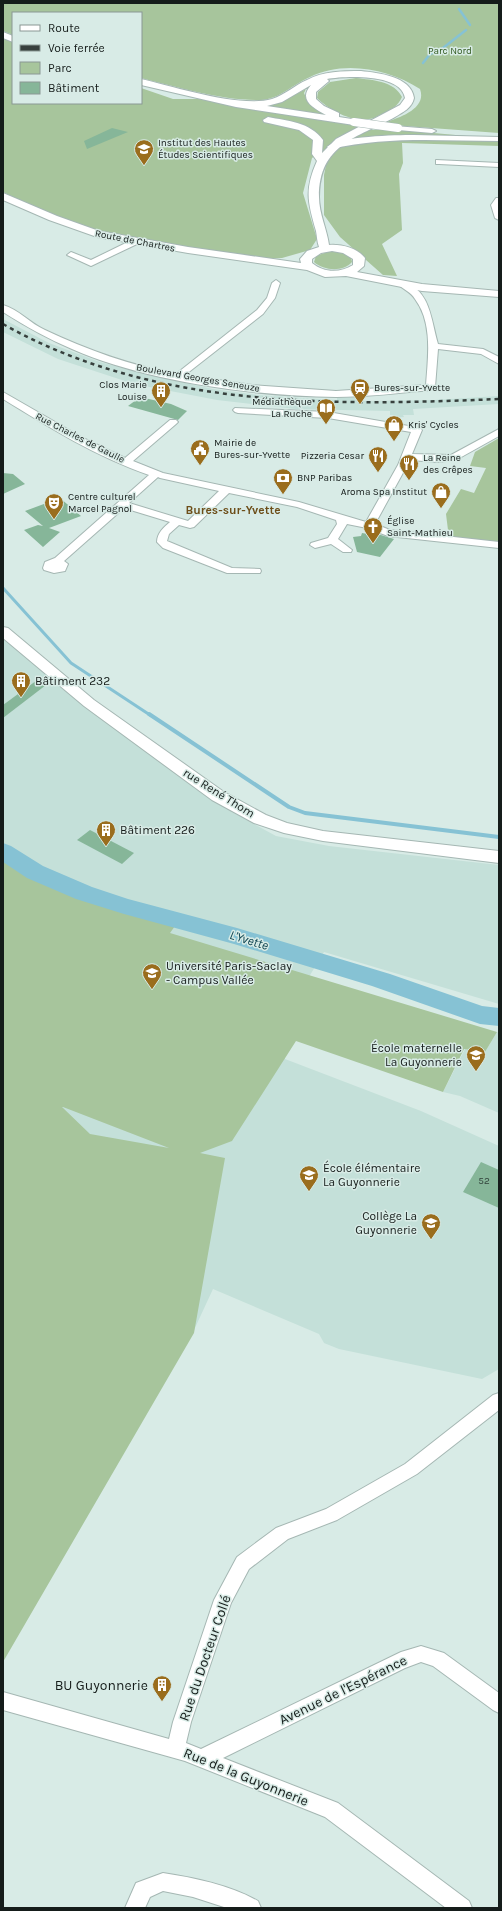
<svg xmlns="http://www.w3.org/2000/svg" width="502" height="1911" viewBox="0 0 502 1911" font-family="Karla,sans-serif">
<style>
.built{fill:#c4e0d9}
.green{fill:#a7c59c;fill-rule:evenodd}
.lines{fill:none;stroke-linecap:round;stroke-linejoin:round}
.stream-far2{stroke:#86c2d4;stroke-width:2.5}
.stream-far1{stroke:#86c2d4;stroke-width:3}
.stream{stroke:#86c2d4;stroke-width:4}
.river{fill:#86c2d4;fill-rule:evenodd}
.building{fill:#86b699}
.minor-casing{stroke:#a5b7b3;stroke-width:2}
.major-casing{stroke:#a5b7b3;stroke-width:2}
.minor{fill:#fff;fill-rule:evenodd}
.major{fill:#fff;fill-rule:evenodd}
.rail{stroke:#37403d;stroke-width:2.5;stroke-dasharray:4 4;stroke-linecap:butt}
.minor-bridge-casing{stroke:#a5b7b3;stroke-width:9;stroke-linecap:butt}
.minor-bridge{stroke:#fff;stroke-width:8}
.labels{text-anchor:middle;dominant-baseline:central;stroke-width:3;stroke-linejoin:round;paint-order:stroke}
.far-park-label{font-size:10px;fill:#335b22;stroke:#d8ebe6}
.far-poi-label{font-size:10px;fill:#151c1a;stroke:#d8ebe6;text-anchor:start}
.far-street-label{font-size:10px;fill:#151c1a;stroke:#d8ebe6}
.number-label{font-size:10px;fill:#31423a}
.far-quarter-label{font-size:12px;font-weight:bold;fill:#6d4e19;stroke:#d8ebe6}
.poi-label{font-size:12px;fill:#151c1a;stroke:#d8ebe6;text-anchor:start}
.street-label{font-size:12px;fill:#151c1a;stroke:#d8ebe6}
.water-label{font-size:13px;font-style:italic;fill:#0e4451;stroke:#d8ebe6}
.near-street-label{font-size:14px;fill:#151c1a;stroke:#d8ebe6}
.near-poi-label{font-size:14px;fill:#151c1a;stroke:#d8ebe6;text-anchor:end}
</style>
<rect width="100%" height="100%" fill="#d8ebe6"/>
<!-- built -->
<g class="built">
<path d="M3 319 49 343 100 362 140 373 213 389 257 395 337 400V397H356L361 399 362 401 434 400 499 396V404L413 409 414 415H403L404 417 394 418V415H390V411L296 409 217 400 134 384 58 359 3 332Z"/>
<path d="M3 639 104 719 232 812 276 836 329 846 499 865V1004L324 952 275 1033 285 1059 421 1111 499 1146V1369L482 1379 339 1349 324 1343 319 1334 213 1289 194 1330 3 1264Z"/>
<path d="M497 1032 499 1033V1113L460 1096 443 1092 465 1049 485 1052Z"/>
</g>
<!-- green -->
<g class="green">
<path d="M3 3H499V133L404 126 386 122C401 117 427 108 420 89 389 69 344 60 310 77 293 84 280 99 261 100 224 101 177 87 141 78V13H13V35L3 31Z"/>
<path d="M3 35 13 39V103H141V88L173 99H200L360 126 312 158 303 193 317 239 310 250 282 258 262 259C208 251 152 246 99 232 65 224 34 207 3 192Z"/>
<path d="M356 78C373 80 394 81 402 97 398 106 392 109 384 113 379 115 374 119 369 119 352 123 328 109 317 98L318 92 330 82Z"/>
<path d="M306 89 304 93C308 104 315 108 324 113L320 115 267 106 282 101Z"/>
<path d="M390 129 499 139V146L402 143 403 163 399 174 402 230 382 244 397 276 383 275 340 237 324 215V175L329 150 368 130Z"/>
<path d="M330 251 342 252 351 257 352 262C343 272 324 271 314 262L316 256Z"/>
<path d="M499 438V542L446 537 448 530 446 514 461 489 474 493 486 468 470 466 475 452Z"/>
<path d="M3 856C55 892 116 908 175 926L170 933 497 1032 485 1052 464 1049 443 1092 296 1041 232 1141 200 1153 225 1158 194 1333 3 1662ZM62 1107H63L169 1148 90 1134Z"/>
</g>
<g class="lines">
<!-- stream-far2 -->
<g class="stream-far2">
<path d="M459 9 470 25"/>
<path d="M423 63 430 54 443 48 466 30"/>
</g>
<!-- stream-far1 -->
<path class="stream-far1" d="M3 588 71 663 150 715"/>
<!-- stream -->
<path class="stream" d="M149 714 289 807 305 813 499 837"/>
<!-- river -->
<path class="river" d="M3 843 11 846 43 866 92 887 128 899 237 928 390 974 482 1006 499 1008V1026L480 1024 372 986 234 944 124 914 76 899 27 878 3 862Z"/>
</g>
<!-- building -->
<g class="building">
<path d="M112 128 128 132 87 149 84 141Z"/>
<path d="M140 397 171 404 187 411 178 420 128 406Z"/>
<path d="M3 473 13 474 25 484 3 494Z"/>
<path d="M60 498 81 516 49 528 60 532 43 547 24 530 38 525 43 526 25 511Z"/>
<path d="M371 532 394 539 380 557 357 552 353 537 361 536 362 533 368 534Z"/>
<path d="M40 678 46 685 3 718V705Z"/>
<path d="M90 830 134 853 122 864 77 840Z"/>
<path d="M481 1162 499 1170V1208L463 1192Z"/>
</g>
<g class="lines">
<defs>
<g id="minor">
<path d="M395 126 432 129 436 131 432 133 398 130 394 128Z"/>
<path d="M414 135 499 137V141C442 141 386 136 331 149L327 147C340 136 396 135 414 135Z"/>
<path d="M436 160 499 163V167L439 164H436Z"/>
<path d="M496 198H499V220L495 218 491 205Z"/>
<path d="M134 239 138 242 137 244 91 266 67 255 71 252 91 260Z"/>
<path d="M276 280 280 283 275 298 263 314 185 375 252 385 336 391 426 385C428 357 433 323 415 299 411 292 404 290 399 285L403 282C431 290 431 321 438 344L483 349 499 357V364L481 354 438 349 435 387 430 390C400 393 366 397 336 397 255 396 147 382 72 349 48 339 25 326 3 312V305C18 309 31 324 45 330 87 350 130 365 176 374L257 310 267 298 272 283Z"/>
<path d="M3 392 83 438 125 458 170 420H176L178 422 176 424 133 461 163 473 299 502 366 522 398 465 411 432 328 418 238 413 235 412 233 410 235 408 328 412 420 428 422 430 412 454 451 455 499 429V436L456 460 437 462 410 460 375 524 390 530 499 542V548L388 536 367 528 347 524 338 539 352 550 351 552H343L331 544 315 548 310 545 311 543 328 538 337 524 336 520 297 507 229 493 194 527 190 528 179 525 169 534 167 541 232 568 260 569 261 571 260 573H227L163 548 157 542C157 533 164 527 170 522L124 508 64 561 68 564 65 571 54 573 44 570 43 568 45 562 55 558 149 475C97 457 50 428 3 399ZM158 477 160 478 219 491 188 521 129 503Z"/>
<path d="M499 1393V1410L417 1474 337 1520 288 1539 249 1569 231 1603 191 1722 186 1743 201 1749 401 1652 421 1646 444 1653 499 1693V1713L493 1710 433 1666 421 1662 405 1668 223 1758 338 1803 469 1901 472 1908H446L325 1817 185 1761 3 1710V1692L169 1739 173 1722 214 1600 237 1557 276 1528 326 1509 405 1464 493 1395Z"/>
<path d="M163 1873C195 1878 230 1885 258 1901L261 1908H227L193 1897 163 1891 150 1897 145 1908H125L136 1883Z"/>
</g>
<g id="major">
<path d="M3 32 13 36V42L3 38Z"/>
<path d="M361 71C378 73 411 76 414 98 412 108 403 112 395 117 357 138 319 144 319 197 319 214 327 229 329 245 342 244 357 248 365 258L364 266 357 272 422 284 499 291V297L422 291 346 276 325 277 307 270 188 253 97 237 49 220 3 200V193L57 216 99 231 188 247 301 263 300 259 307 251 319 247C317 242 317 236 316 231 308 203 304 190 317 161L312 154 313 140 299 130 264 122 263 120 268 117C288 121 310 122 323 140L322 153 336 139 400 105 405 98C401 73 345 76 327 79L329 81 316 92V99L324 106 339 113V117L358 120 359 122 358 124 354 125 236 107 141 85V79C175 87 240 108 272 99 285 95 295 85 307 80 323 71 343 71 361 71ZM311 85C298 100 313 108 326 115L267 106 282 102ZM332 251 343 253 353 259V265C340 273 324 273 312 263V259L321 253Z"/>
<path d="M3 627 8 628 94 700 224 792 266 815 287 823 323 831 499 851V863L323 841 284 833 254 823 212 800 84 706 3 638Z"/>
</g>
</defs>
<!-- minor casing -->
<use href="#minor" class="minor-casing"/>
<!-- major casing -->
<use href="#major" class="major-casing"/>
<!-- minor -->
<use href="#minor" class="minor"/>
<!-- major -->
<use href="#major" class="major"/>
<!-- rail -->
<path class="rail" d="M3 324C153 409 332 406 499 399"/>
<defs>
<path id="minor-bridge" d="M354 122 398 128"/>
</defs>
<!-- minor-bridge casing -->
<use href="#minor-bridge" class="minor-bridge-casing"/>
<!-- minor-bridge -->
<use href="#minor-bridge" class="minor-bridge"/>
</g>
<!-- icons -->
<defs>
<symbol id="university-pin" viewBox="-11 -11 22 30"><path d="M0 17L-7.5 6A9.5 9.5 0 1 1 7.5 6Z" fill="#9a6d1d" stroke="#d8ebe6"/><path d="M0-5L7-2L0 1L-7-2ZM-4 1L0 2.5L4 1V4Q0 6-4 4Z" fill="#fff"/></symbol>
<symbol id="station-pin" viewBox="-11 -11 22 30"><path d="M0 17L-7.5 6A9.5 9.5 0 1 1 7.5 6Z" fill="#9a6d1d" stroke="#d8ebe6"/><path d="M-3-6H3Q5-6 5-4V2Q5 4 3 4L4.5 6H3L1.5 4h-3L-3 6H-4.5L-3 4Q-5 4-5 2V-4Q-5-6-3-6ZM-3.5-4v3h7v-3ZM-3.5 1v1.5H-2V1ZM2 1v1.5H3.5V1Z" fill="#fff"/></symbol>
<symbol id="building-pin" viewBox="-11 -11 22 30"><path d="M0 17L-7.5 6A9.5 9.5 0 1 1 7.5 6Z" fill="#9a6d1d" stroke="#d8ebe6"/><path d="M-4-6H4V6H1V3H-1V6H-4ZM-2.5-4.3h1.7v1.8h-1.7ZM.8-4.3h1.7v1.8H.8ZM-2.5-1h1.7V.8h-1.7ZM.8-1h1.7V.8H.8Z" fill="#fff"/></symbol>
<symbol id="library-pin" viewBox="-11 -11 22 30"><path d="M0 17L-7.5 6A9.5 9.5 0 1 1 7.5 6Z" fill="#9a6d1d" stroke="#d8ebe6"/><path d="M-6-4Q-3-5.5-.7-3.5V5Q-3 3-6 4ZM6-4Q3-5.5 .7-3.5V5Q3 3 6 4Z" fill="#fff"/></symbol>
<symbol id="shop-pin" viewBox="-11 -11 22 30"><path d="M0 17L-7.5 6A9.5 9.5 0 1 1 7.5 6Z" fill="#9a6d1d" stroke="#d8ebe6"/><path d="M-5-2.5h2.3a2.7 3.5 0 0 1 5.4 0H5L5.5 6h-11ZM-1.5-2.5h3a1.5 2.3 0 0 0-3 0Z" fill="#fff"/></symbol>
<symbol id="civic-pin" viewBox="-11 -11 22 30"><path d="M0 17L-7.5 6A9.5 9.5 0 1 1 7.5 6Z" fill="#9a6d1d" stroke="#d8ebe6"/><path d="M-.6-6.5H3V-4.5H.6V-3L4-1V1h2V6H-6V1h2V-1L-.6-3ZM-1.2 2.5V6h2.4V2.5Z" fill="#fff"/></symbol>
<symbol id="restaurant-pin" viewBox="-11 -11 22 30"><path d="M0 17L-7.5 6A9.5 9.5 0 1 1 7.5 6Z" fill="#9a6d1d" stroke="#d8ebe6"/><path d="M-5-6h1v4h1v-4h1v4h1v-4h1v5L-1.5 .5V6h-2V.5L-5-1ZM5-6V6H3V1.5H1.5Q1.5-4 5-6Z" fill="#fff"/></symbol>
<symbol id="bank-pin" viewBox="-11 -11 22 30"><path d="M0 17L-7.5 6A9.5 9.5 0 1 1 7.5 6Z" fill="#9a6d1d" stroke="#d8ebe6"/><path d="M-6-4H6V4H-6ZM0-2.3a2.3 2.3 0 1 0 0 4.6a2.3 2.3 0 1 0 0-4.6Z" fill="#fff"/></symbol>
<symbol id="theatre-pin" viewBox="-11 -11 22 30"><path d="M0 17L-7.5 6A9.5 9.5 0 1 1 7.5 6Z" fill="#9a6d1d" stroke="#d8ebe6"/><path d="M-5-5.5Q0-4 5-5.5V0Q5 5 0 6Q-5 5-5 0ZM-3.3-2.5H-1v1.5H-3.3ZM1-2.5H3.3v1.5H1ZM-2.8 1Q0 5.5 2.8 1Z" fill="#fff"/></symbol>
<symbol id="church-pin" viewBox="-11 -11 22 30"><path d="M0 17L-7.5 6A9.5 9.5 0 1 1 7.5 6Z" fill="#9a6d1d" stroke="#d8ebe6"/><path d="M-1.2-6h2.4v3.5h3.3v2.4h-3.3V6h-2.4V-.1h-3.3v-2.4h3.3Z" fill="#fff"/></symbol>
<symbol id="school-pin" viewBox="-11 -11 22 30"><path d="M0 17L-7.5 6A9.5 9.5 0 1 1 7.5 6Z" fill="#9a6d1d" stroke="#d8ebe6"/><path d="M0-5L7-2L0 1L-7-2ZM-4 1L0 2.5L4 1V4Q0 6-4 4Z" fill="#fff"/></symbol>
</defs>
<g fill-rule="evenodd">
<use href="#university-pin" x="133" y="138" width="22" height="30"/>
<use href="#station-pin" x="349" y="377" width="22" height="30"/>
<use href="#building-pin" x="150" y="380" width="22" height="30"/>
<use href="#library-pin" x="315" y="397" width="22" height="30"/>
<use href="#shop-pin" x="383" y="414" width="22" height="30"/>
<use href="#civic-pin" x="189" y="438" width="22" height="30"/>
<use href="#restaurant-pin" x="367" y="445" width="22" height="30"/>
<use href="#restaurant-pin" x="398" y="453" width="22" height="30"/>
<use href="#bank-pin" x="272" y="467" width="22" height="30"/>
<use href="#shop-pin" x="430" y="481" width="22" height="30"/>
<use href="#theatre-pin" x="43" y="492" width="22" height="30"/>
<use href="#church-pin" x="362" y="516" width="22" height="30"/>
<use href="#building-pin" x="10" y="670" width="22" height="30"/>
<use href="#building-pin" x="95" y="819" width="22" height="30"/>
<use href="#university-pin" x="141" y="962" width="22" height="30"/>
<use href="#school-pin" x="465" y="1044" width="22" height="30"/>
<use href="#school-pin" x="298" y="1164" width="22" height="30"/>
<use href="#school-pin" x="420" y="1212" width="22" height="30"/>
<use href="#building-pin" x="151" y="1674" width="22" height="30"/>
</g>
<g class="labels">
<!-- far-park labels -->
<g class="far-park-label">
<text x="450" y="51">Parc Nord</text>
</g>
<!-- far-poi labels -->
<g class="far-poi-label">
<text x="158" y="143">Institut des Hautes<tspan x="158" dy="12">Études Scientifiques</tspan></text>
<text x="147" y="385" text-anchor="end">Clos Marie<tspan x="147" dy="12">Louise</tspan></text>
<text x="374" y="388">Bures-sur-Yvette</text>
<text x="312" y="402" text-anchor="end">Médiathèque<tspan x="312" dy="12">La Ruche</tspan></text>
<text x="408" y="425">Kris' Cycles</text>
<text x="214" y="443">Mairie de<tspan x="214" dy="12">Bures-sur-Yvette</tspan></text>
<text x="364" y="456" text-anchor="end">Pizzeria Cesar</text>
<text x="423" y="458">La Reine<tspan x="423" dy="12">des Crêpes</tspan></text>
<text x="297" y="478">BNP Paribas</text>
<text x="427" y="492" text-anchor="end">Aroma Spa Institut</text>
<text x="68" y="497">Centre culturel<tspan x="68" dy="12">Marcel Pagnol</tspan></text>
<text x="387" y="521">Église<tspan x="387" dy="12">Saint-Mathieu</tspan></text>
</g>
<!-- far-street labels -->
<g class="far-street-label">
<text transform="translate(135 241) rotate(11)">Route de Chartres</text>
<text transform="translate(198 378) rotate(10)">Boulevard Georges Seneuze</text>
<text transform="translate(80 438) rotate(27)">Rue Charles de Gaulle</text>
</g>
<!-- number labels -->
<g class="number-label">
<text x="484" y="1181">52</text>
</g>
<!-- far-quarter labels -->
<g class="far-quarter-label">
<text x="233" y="510">Bures-sur-Yvette</text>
</g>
<!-- poi labels -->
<g class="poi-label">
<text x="35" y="681">Bâtiment 232</text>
<text x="120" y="830">Bâtiment 226</text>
<text x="166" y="966">Université Paris-Saclay<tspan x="166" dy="14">- Campus Vallée</tspan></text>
<text x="462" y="1048" text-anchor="end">École maternelle<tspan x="462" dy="14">La Guyonnerie</tspan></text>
<text x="323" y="1168">École élémentaire<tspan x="323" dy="14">La Guyonnerie</tspan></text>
<text x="417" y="1216" text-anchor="end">Collège La<tspan x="417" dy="14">Guyonnerie</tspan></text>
</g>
<!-- street labels -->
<g class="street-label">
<text transform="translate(219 793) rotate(32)">rue René Thom</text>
</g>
<!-- water labels -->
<g class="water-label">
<text transform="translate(249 940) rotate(17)">L'Yvette</text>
</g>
<!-- near-street labels -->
<g class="near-street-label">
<text transform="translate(205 1658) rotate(-71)">Rue du Docteur Collé</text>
<text transform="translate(343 1690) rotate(-26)">Avenue de l'Espérance</text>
<text transform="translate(246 1777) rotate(22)">Rue de la Guyonnerie</text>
</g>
<!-- near-poi labels -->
<g class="near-poi-label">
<text x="148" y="1685">BU Guyonnerie</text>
</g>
</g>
<!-- border -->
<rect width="502" height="1911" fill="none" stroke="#151c1a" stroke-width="8"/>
<!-- legend -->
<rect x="12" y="12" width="130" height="92" fill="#d8ebe6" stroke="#8a9894"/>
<rect x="20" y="25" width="20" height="6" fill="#ffffff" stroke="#8a9894"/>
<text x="48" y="32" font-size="12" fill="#151c1a">Route</text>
<rect x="20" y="45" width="20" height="6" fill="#37403d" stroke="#8a9894"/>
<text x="48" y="52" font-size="12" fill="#151c1a">Voie ferrée</text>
<rect x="20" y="62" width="20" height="12" fill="#a7c59c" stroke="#8a9894"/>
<text x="48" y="72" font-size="12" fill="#151c1a">Parc</text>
<rect x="20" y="82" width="20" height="12" fill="#86b699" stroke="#8a9894"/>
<text x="48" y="92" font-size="12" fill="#151c1a">Bâtiment</text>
</svg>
